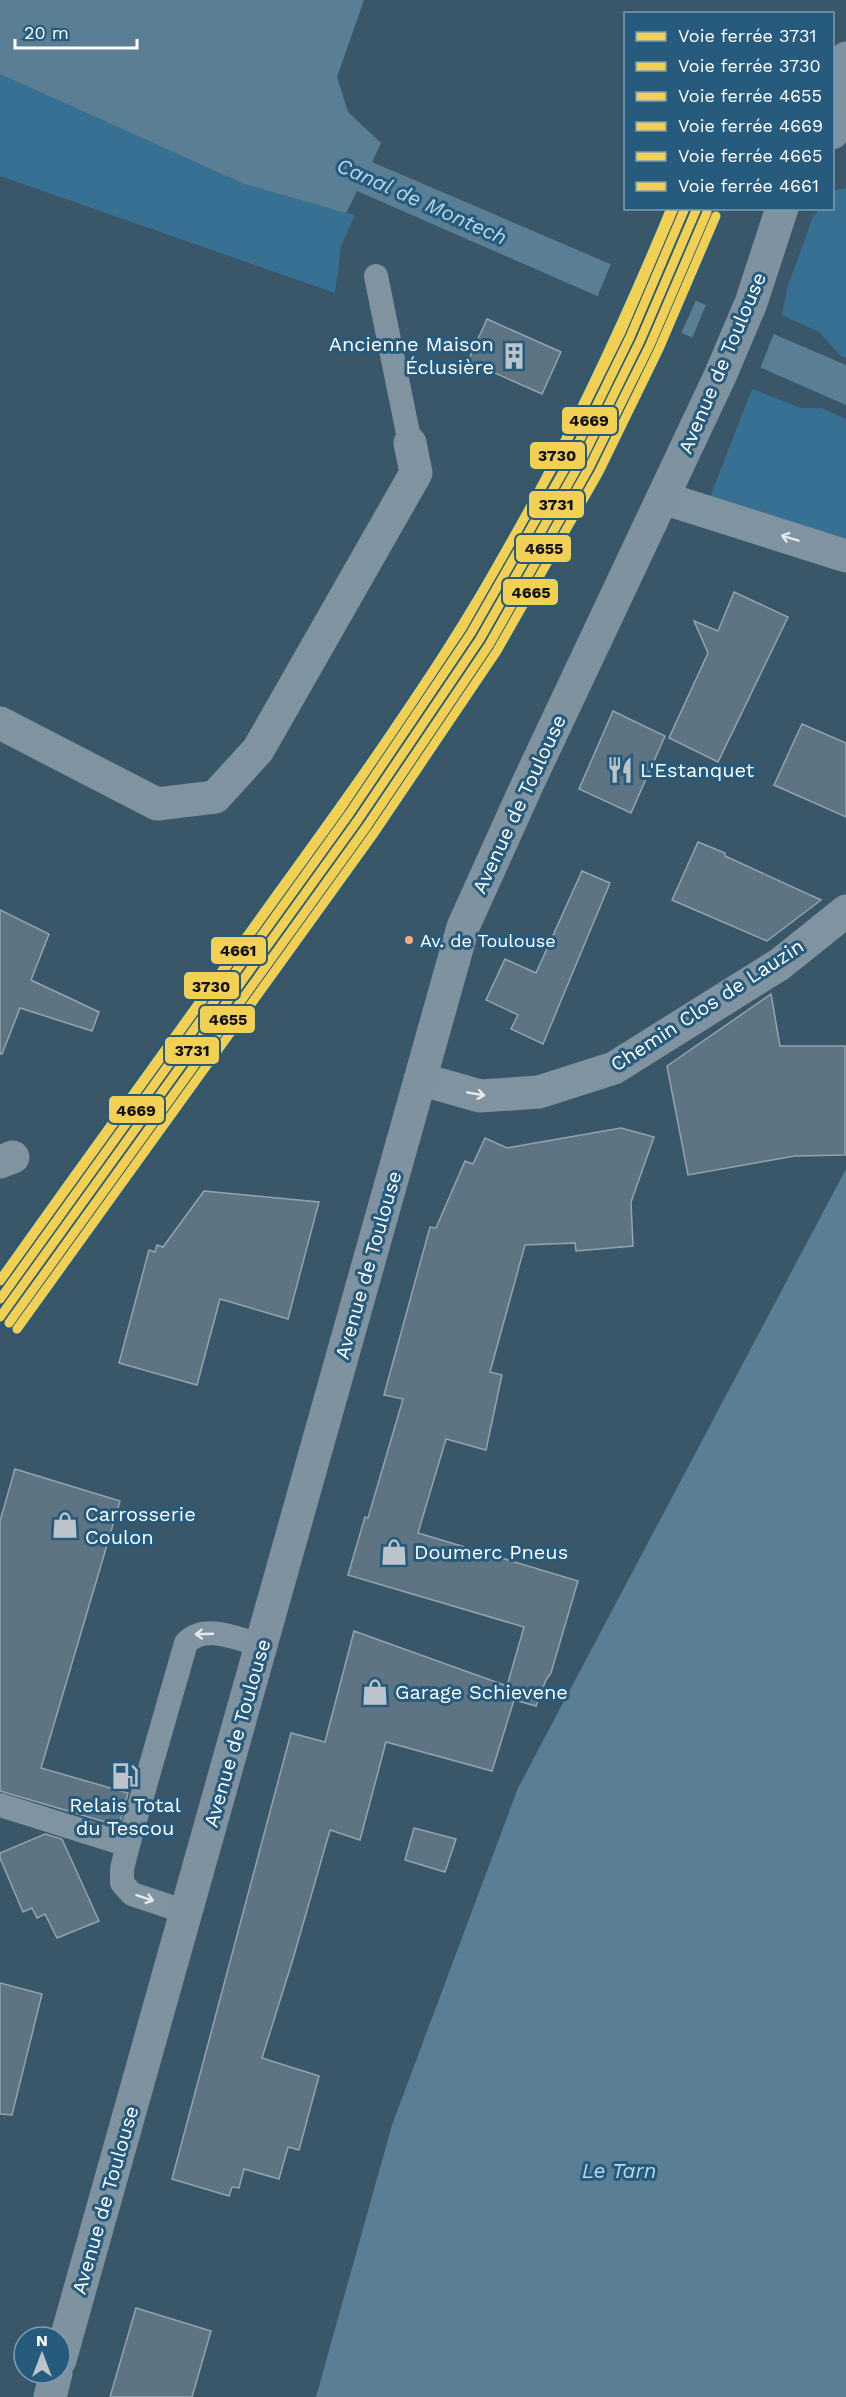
<svg xmlns="http://www.w3.org/2000/svg" width="846" height="2397" viewBox="0 0 846 2397" font-family="'Work Sans',sans-serif">
<style>
.green{fill:#377092}
.water{fill:#5a7f95}
.pier{fill:#3a5769}
.building{fill:#5e7482;stroke:#92a4af;stroke-width:1.5}
.lines{fill:none;stroke-linecap:round;stroke-linejoin:round}
.lane{stroke:#7f93a0;stroke-width:24}
.street{stroke:#7f93a0;stroke-width:33}
.primary{stroke:#7e929f;stroke-width:33}
.rail-1-casing{stroke:#265b7d;stroke-width:14}
.rail-2-casing{stroke:#265b7d;stroke-width:14}
.rail-3-casing{stroke:#265b7d;stroke-width:14}
.rail-4-casing{stroke:#265b7d;stroke-width:14}
.rail-5-casing{stroke:#265b7d;stroke-width:14}
.rail-6-casing{stroke:#265b7d;stroke-width:14}
.rail-1{stroke:#f1d053;stroke-width:9}
.rail-2{stroke:#f1d053;stroke-width:9}
.rail-3{stroke:#f1d053;stroke-width:9}
.rail-4{stroke:#f1d053;stroke-width:9}
.rail-5{stroke:#f1d053;stroke-width:9}
.rail-6{stroke:#f1d053;stroke-width:9}
.oneway{stroke:#e5e9ec}
.bus-dot{fill:#ffa980;stroke:#265b7d;stroke-width:2}
.labels{text-anchor:middle;dominant-baseline:central;stroke-width:6;stroke-linejoin:round;paint-order:stroke}
.bus-label{font-size:18px;fill:#fff;stroke:#265b7d;text-anchor:start}
.poi-label{font-size:20px;fill:#fff;stroke:#265b7d;text-anchor:start}
.street-label{font-size:20px;fill:#fff;stroke:#265b7d}
.water-label{font-size:21px;font-style:italic;fill:#b6d9ec;stroke:#265b7d}
.line-badge{stroke:#265b7d;stroke-width:2}
.pale-badge-label{font-size:16px;text-anchor:middle;font-weight:bold;fill:#111}
</style>
<rect width="100%" height="100%" fill="#3a5769"/>
<!-- green -->
<g class="green">
<path d="M0 74 244 184 355 215 341 246 335 293 0 176Z"/>
<path d="M846 188V358L841 356 819 332 782 315 787 289 812 219 819 209 832 208 833 191Z"/>
<path d="M752 389 801 408H821L846 419V546L710 497Z"/>
</g>
<!-- water -->
<g class="water">
<path d="M0 0H364L337 77 348 112 381 143 372 162 846 365V405L357 191 346 213 244 184 0 74Z"/>
<path d="M846 1169V2397H316L392 2125 518 1788Z"/>
</g>
<!-- pier -->
<g class="pier">
<path d="M612 261 697 298 680 336 596 300Z"/>
<path d="M707 302 775 331 759 371 691 341Z"/>
</g>
<!-- building -->
<g class="building">
<path d="M487 319 561 352 542 394 468 361Z"/>
<path d="M734 592 788 617 718 762 669 738 708 653 694 621 718 631Z"/>
<path d="M613 711 665 736 631 813 579 789Z"/>
<path d="M802 724 846 743V817L774 785Z"/>
<path d="M698 842 725 853V856L821 900 767 941 672 900Z"/>
<path d="M582 871 610 883 543 1044 511 1029 518 1015 486 1000 505 959 536 973Z"/>
<path d="M0 910 49 934 31 980 99 1012 92 1031 20 1008 2 1054H0Z"/>
<path d="M771 994 780 1046H845V1155L795 1156 688 1175 667 1066Z"/>
<path d="M621 1128 654 1137 631 1202 633 1246 576 1251 575 1243 525 1245 490 1372 502 1375 486 1450 446 1439 418 1533 578 1581 551 1673 546 1680 536 1706 514 1700 492 1771 386 1742 360 1840 330 1830 293 1959 262 2058 319 2076 299 2150 288 2147 279 2179 244 2169 239 2188 232 2187 229 2196 172 2179 291 1733 325 1742 354 1631 507 1686 524 1627 348 1575 365 1517 368 1518 403 1399 384 1395 430 1227 436 1228 465 1161 473 1164 485 1138 507 1148Z"/>
<path d="M204 1191 319 1202 288 1319 220 1299 197 1385 119 1363 149 1250 155 1252 157 1245 163 1247Z"/>
<path d="M15 1469 120 1501 41 1768 128 1793 119 1826 0 1791V1521Z"/>
<path d="M414 1828 456 1839 445 1872 405 1860Z"/>
<path d="M45 1834 62 1839 99 1921 57 1938 45 1914 37 1918 32 1908 23 1912 0 1858V1853Z"/>
<path d="M0 1983 42 1994 12 2115 0 2114Z"/>
<path d="M136 2308 211 2331 192 2397H110Z"/>
</g>
<g class="lines">
<!-- lane -->
<g class="lane">
<path d="M376 276 410 443"/>
<path d="M0 1805 128 1845"/>
<path d="M186 1912 132 1894 122 1883V1869L128 1845 186 1643C204 1623 238 1639 261 1645"/>
</g>
<!-- street -->
<g class="street">
<path d="M663 498 846 556"/>
<path d="M0 723 157 804 215 797 258 750 416 473 410 443"/>
<path d="M420 1079 480 1096 539 1092 614 1068 780 964 846 911"/>
<path d="M0 1162 13 1157"/>
</g>
<!-- primary -->
<g class="primary">
<path d="M832 90 846 58"/>
<path d="M832 133 846 115"/>
<path d="M60 2360 463 927 528 783 720 376 751 303 782 208"/>
<path d="M50 2397 56 2373"/>
</g>
<defs>
<path id="rail-1" d="M0 1317 358 820 480 639 580 463 640 341 697 208"/>
<path id="rail-2" d="M0 1280C91 1152 183 1025 275 897 351 792 427 687 492 575 561 457 619 334 671 208"/>
<path id="rail-3" d="M9 1323 367 826 489 645 589 468 650 345 707 212"/>
<path id="rail-4" d="M0 1299 349 814 471 633 571 458 630 337 685 208"/>
<path id="rail-5" d="M17 1329 375 832 497 651 599 472 659 349 716 216"/>
<path id="rail-6" d="M0 1281 341 808 462 628 561 453 621 332 674 208"/>
</defs>
<!-- rail-1 casing -->
<use href="#rail-1" class="rail-1-casing"/>
<!-- rail-2 casing -->
<use href="#rail-2" class="rail-2-casing"/>
<!-- rail-3 casing -->
<use href="#rail-3" class="rail-3-casing"/>
<!-- rail-4 casing -->
<use href="#rail-4" class="rail-4-casing"/>
<!-- rail-5 casing -->
<use href="#rail-5" class="rail-5-casing"/>
<!-- rail-6 casing -->
<use href="#rail-6" class="rail-6-casing"/>
<!-- rail-1 -->
<use href="#rail-1" class="rail-1"/>
<!-- rail-2 -->
<use href="#rail-2" class="rail-2"/>
<!-- rail-3 -->
<use href="#rail-3" class="rail-3"/>
<!-- rail-4 -->
<use href="#rail-4" class="rail-4"/>
<!-- rail-5 -->
<use href="#rail-5" class="rail-5"/>
<!-- rail-6 -->
<use href="#rail-6" class="rail-6"/>
</g>
<!-- one-way arrows -->
<defs><path id="oneway-shaft" d="M-6 0H5M1.5-3L5.5 0L1.5 3" fill="none" stroke-width="1.6" stroke-linecap="round" stroke-linejoin="round" transform="scale(1.5)"/></defs>
<g class="oneway">
<use href="#oneway-shaft" transform="translate(790 538) rotate(-163)"/>
<use href="#oneway-shaft" transform="translate(476 1094) rotate(10)"/>
<use href="#oneway-shaft" transform="translate(204 1634) rotate(178)"/>
<use href="#oneway-shaft" transform="translate(145 1898) rotate(18)"/>
</g>
<!-- icons -->
<defs>
<symbol id="building-bare" viewBox="-9 -9 18 18"><path d="M-4-6H4V6H1V3H-1V6H-4ZM-2.5-4.3h1.7v1.8h-1.7ZM.8-4.3h1.7v1.8H.8ZM-2.5-1h1.7V.8h-1.7ZM.8-1h1.7V.8H.8Z" fill="#bac4ca" stroke="#265b7d" stroke-width="2.5" paint-order="stroke"/></symbol>
<symbol id="restaurant-bare" viewBox="-9 -9 18 18"><path d="M-5-6h1v4h1v-4h1v4h1v-4h1v5L-1.5 .5V6h-2V.5L-5-1ZM5-6V6H3V1.5H1.5Q1.5-4 5-6Z" fill="#bac4ca" stroke="#265b7d" stroke-width="2.5" paint-order="stroke"/></symbol>
<symbol id="shop-bare" viewBox="-9 -9 18 18"><path d="M-5-2.5h2.3a2.7 3.5 0 0 1 5.4 0H5L5.5 6h-11ZM-1.5-2.5h3a1.5 2.3 0 0 0-3 0Z" fill="#bac4ca" stroke="#265b7d" stroke-width="2.5" paint-order="stroke"/></symbol>
<symbol id="fuel-bare" viewBox="-9 -9 18 18"><path d="M-5.5-6h7V0h2V4h1.3V-2.5L3-4.5l.8-.8L6-3V5H2.5V1h-1V6h-7ZM-4.2-4.7v3.2H.2V-4.7Z" fill="#bac4ca" stroke="#265b7d" stroke-width="2.5" paint-order="stroke"/></symbol>
</defs>
<g fill-rule="evenodd">
<use href="#building-bare" x="495" y="337" width="38" height="38"/>
<use href="#restaurant-bare" x="601" y="751" width="38" height="38"/>
<use href="#shop-bare" x="46" y="1506" width="38" height="38"/>
<use href="#shop-bare" x="375" y="1533" width="38" height="38"/>
<use href="#shop-bare" x="356" y="1673" width="38" height="38"/>
<use href="#fuel-bare" x="106" y="1757" width="38" height="38"/>
</g>
<!-- markers -->
<circle class="bus-dot" cx="409" cy="940" r="5"/>
<g class="labels">
<!-- bus labels -->
<g class="bus-label">
<text x="420" y="940">Av. de Toulouse</text>
</g>
<!-- poi labels -->
<g class="poi-label">
<text x="494" y="344" text-anchor="end">Ancienne Maison<tspan x="494" dy="23">Éclusière</tspan></text>
<text x="640" y="770">L'Estanquet</text>
<text x="85" y="1514">Carrosserie<tspan x="85" dy="23">Coulon</tspan></text>
<text x="414" y="1552">Doumerc Pneus</text>
<text x="395" y="1692">Garage Schievene</text>
<text x="125" y="1805" text-anchor="middle">Relais Total<tspan x="125" dy="23">du Tescou</tspan></text>
</g>
<!-- street labels -->
<g class="street-label">
<text transform="translate(722 363) rotate(-67)">Avenue de Toulouse</text>
<text transform="translate(519 804) rotate(-65)">Avenue de Toulouse</text>
<text transform="translate(707 1005) rotate(-33)">Chemin Clos de Lauzin</text>
<text transform="translate(368 1265) rotate(-74)">Avenue de Toulouse</text>
<text transform="translate(237 1733) rotate(-74)">Avenue de Toulouse</text>
<text transform="translate(105 2200) rotate(-74)">Avenue de Toulouse</text>
</g>
<!-- water labels -->
<g class="water-label">
<text transform="translate(422 201) rotate(24)">Canal de Montech</text>
<text x="619" y="2170">Le Tarn</text>
</g>
</g>
<g class="line-badge">
<rect x="561" y="406" width="57" height="29" rx="6" fill="#f1d053"/>
<rect x="529" y="441" width="57" height="29" rx="6" fill="#f1d053"/>
<rect x="528" y="490" width="57" height="29" rx="6" fill="#f1d053"/>
<rect x="515" y="534" width="57" height="29" rx="6" fill="#f1d053"/>
<rect x="502" y="578" width="57" height="28" rx="6" fill="#f1d053"/>
<rect x="210" y="936" width="57" height="29" rx="6" fill="#f1d053"/>
<rect x="183" y="971" width="57" height="29" rx="6" fill="#f1d053"/>
<rect x="199" y="1005" width="57" height="29" rx="6" fill="#f1d053"/>
<rect x="164" y="1036" width="56" height="29" rx="6" fill="#f1d053"/>
<rect x="108" y="1095" width="57" height="29" rx="6" fill="#f1d053"/>
</g>
<g class="pale-badge-label">
<text x="589" y="426">4669</text>
<text x="557" y="461">3730</text>
<text x="556" y="510">3731</text>
<text x="544" y="554">4655</text>
<text x="531" y="598">4665</text>
<text x="238" y="956">4661</text>
<text x="211" y="992">3730</text>
<text x="228" y="1025">4655</text>
<text x="192" y="1056">3731</text>
<text x="136" y="1116">4669</text>
</g>
<!-- legend -->
<rect x="624" y="12" width="210" height="198" fill="#265b7d" stroke="#7d9db1" stroke-width="1.5"/>
<rect x="636" y="32" width="30" height="9" fill="#f1d053" stroke="#7d9db1" stroke-width="1.5"/>
<text x="678" y="42" font-size="18" fill="#ffffff">Voie ferrée 3731</text>
<rect x="636" y="62" width="30" height="9" fill="#f1d053" stroke="#7d9db1" stroke-width="1.5"/>
<text x="678" y="72" font-size="18" fill="#ffffff">Voie ferrée 3730</text>
<rect x="636" y="92" width="30" height="9" fill="#f1d053" stroke="#7d9db1" stroke-width="1.5"/>
<text x="678" y="102" font-size="18" fill="#ffffff">Voie ferrée 4655</text>
<rect x="636" y="122" width="30" height="9" fill="#f1d053" stroke="#7d9db1" stroke-width="1.5"/>
<text x="678" y="132" font-size="18" fill="#ffffff">Voie ferrée 4669</text>
<rect x="636" y="152" width="30" height="9" fill="#f1d053" stroke="#7d9db1" stroke-width="1.5"/>
<text x="678" y="162" font-size="18" fill="#ffffff">Voie ferrée 4665</text>
<rect x="636" y="182" width="30" height="9" fill="#f1d053" stroke="#7d9db1" stroke-width="1.5"/>
<text x="678" y="192" font-size="18" fill="#ffffff">Voie ferrée 4661</text>
<!-- north arrow -->
<g transform="translate(42 2355)"><circle r="28" fill="#265b7d" stroke="#7d9db1" stroke-width="1.5"/>
<path d="M0-4.5L10 22L0 15L-10 22Z" fill="#bac4ca"/>
<text y="-9" font-size="16" font-weight="bold" text-anchor="middle" fill="#ffffff">N</text>
</g>
<!-- scale -->
<path d="M15 39v9h122v-9" fill="none" stroke="#ffffff" stroke-width="3"/>
<text x="24" y="39" font-size="18" fill="#ffffff" stroke="#265b7d" stroke-width="4.5" paint-order="stroke">20 m</text>
</svg>
